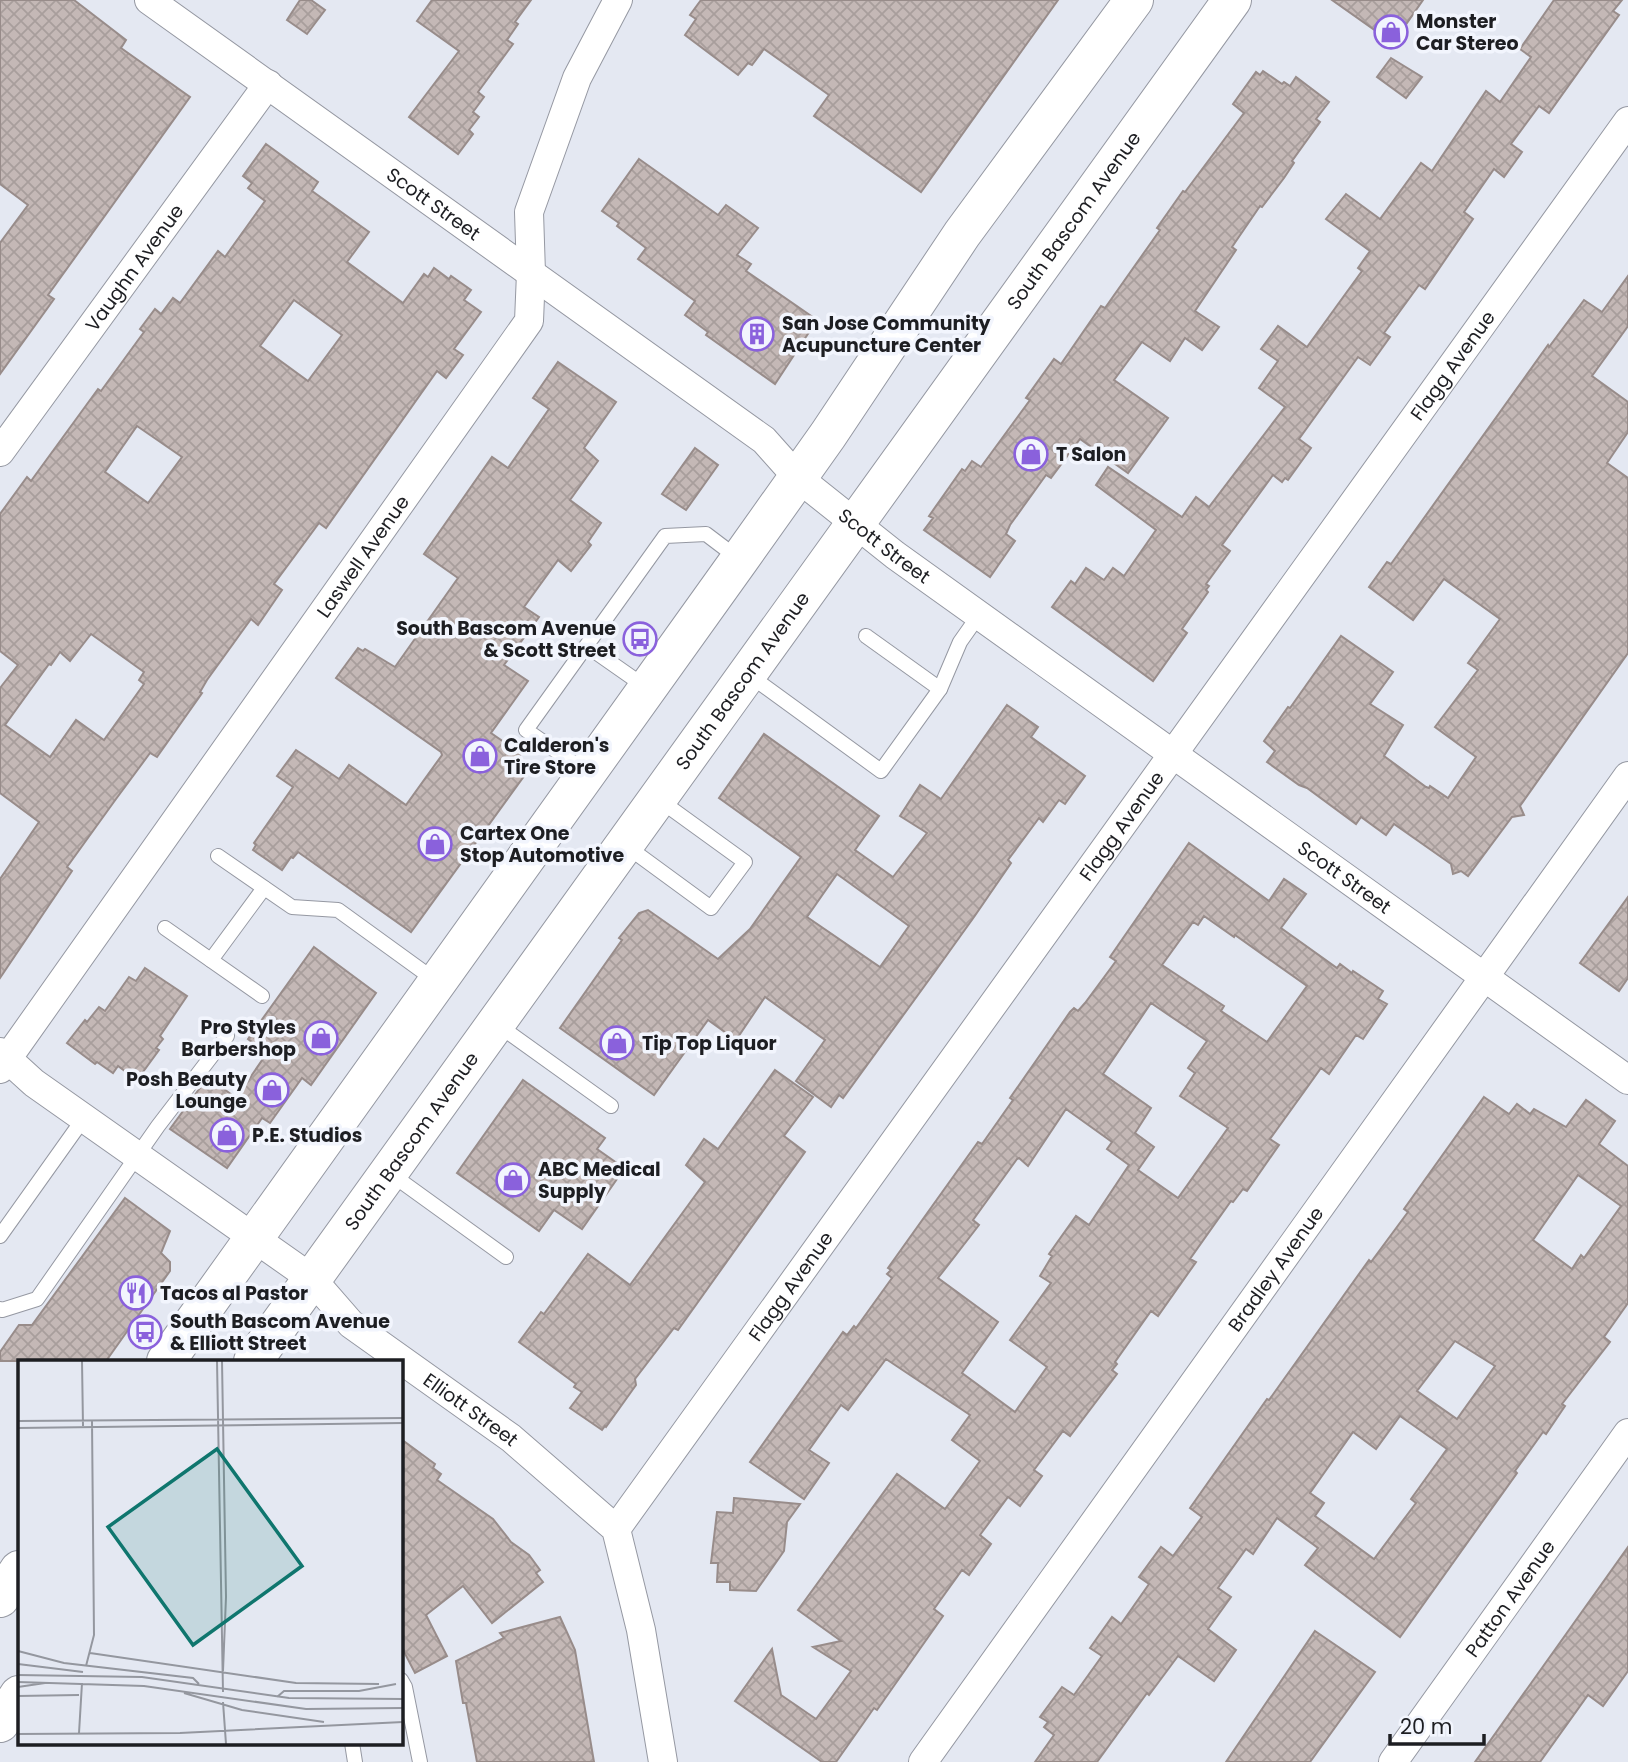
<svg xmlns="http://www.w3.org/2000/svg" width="1628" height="1762" viewBox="0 0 1628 1762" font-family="Poppins,sans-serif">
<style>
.building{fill:url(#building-cross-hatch);stroke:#988c8a;stroke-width:2;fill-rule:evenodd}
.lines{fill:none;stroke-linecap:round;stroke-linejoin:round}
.service-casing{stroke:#9598a2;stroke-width:16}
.minor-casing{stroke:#9598a2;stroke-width:30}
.primary-casing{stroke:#9598a2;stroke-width:40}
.service{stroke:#fff;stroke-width:14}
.minor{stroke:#fff;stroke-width:28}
.primary{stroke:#fff;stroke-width:38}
.labels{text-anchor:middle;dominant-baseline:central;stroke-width:7;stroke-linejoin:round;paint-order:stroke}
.poi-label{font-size:19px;font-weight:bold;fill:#1d1e22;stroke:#f2f5fd;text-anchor:start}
.street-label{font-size:19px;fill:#1d1e22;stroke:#f2f5fd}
.inset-road{fill:none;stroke:#94979f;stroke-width:2}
.view{fill:#0f766e;fill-opacity:0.15;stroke:#0f766e;stroke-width:3.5}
.inset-edge{fill:none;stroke:#1d1e22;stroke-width:3.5}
</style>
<defs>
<pattern id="building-cross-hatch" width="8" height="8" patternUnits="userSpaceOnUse" patternTransform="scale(1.75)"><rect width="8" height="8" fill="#c4b8b6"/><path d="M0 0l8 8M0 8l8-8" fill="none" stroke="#a89e9c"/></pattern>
</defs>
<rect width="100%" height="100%" fill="#e4e8f2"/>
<!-- building -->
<g class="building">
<path d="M0 0H74L126 40 121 48 190 97 48 295 54 299 0 374V243L28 205 0 184Z"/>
<path d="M300 0H311L325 10 307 34 287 20Z"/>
<path d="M432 0H531L515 22 518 24 507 40 513 44 478 92 484 97 473 112 479 117 469 130 473 134 458 154 409 117 459 51 417 21Z"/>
<path d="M701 0H1058L921 192 814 116 829 95 764 49 752 65 748 63 738 75 685 35 696 19 690 15Z"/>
<path d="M1332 0H1423L1393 43Z"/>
<path d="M1554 0H1622L1613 11 1619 15 1549 113 1539 106 1511 144 1522 152 1504 177 1494 169 1464 212 1473 219 1425 289 1419 285 1384 333 1390 337 1370 365 1358 357 1299 439 1311 448 1288 480 1285 478 1282 482 1273 475 1222 545 1230 551 1206 584 1209 586 1206 590 1208 592 1182 629 1187 633 1153 681 1052 607 1071 581 1075 584 1086 568 1104 580 1113 568 1124 576 1156 530 1096 485 1108 467 1182 517 1196 497 1209 507 1285 407 1259 388 1278 361 1261 349 1278 326 1307 347 1362 271 1358 268 1370 251 1326 219 1346 194 1380 219 1421 163 1432 171 1486 91 1500 102 1531 57 1520 49Z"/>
<path d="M1391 58 1422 77 1406 98 1377 77Z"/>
<path d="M1263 71 1282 84 1284 82 1290 86 1296 77 1329 102 1316 119 1320 122 1292 161 1294 163 1284 178 1262 207 1260 206 1232 247 1236 250 1195 311 1219 327 1202 350 1185 338 1170 361 1142 342 1114 380 1168 418 1128 473 1080 439 1051 478 1046 475 1010 525 1006 534 1015 541 990 577 924 530 933 518 929 516 962 469 965 471 972 461 981 467 1030 400 1026 398 1054 359 1061 364 1101 306 1105 308 1160 230 1157 228 1183 191 1185 192 1244 113 1233 104 1256 72 1260 75Z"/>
<path d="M266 144 318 182 312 191 369 232 347 262 403 303 424 274 428 277 434 268 449 279 451 276 471 290 464 300 481 312 454 349 463 355 446 378 437 371 326 528 319 523 274 584 282 590 258 625 251 619 207 680 200 692 202 693 157 757 150 753 116 799 67 867 72 871 0 978V879L39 822 0 793V688L18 665 0 651V514L27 477 31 481 98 389 101 391 144 332 140 329 155 309 161 314 173 298 180 303 218 251 225 257 265 201 248 188 252 183 243 176ZM294 300 342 335 308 381 260 346ZM137 426 182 457 148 503 105 472ZM91 634 144 672 139 680 144 684 104 740 76 720 50 757 5 725 49 664 51 665 60 652 70 661Z"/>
<path d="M639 159 718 215 726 205 758 228 737 255 751 264 746 271 817 320 775 384 706 335 708 332 685 315 695 301 638 259 646 248 617 226 619 223 602 211Z"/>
<path d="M1628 276V326L1592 376 1628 402V432L1607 463 1628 478V653L1520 806 1524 815 1512 817 1468 876 1461 871 1453 874 1451 864 1394 824 1386 835 1361 817 1356 824 1307 788 1299 785 1267 762 1275 751 1264 741 1288 707 1290 708 1341 636 1393 672 1370 704 1403 725 1384 756 1426 787 1429 788 1430 786 1448 798 1476 757 1435 727 1478 670 1468 663 1500 619 1444 579 1413 620 1369 587 1387 562 1391 564 1548 345 1549 347 1584 300 1602 312Z"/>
<path d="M558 362 616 402 584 448 598 461 570 500 601 523 588 542 591 545 571 571 558 560 524 607 539 617 504 665 528 681 491 733 521 754 518 758 530 768 411 932 298 852 293 858 291 857 282 870 253 850 256 845 254 843 293 787 277 776 296 750 339 779 349 765 406 805 442 755 441 752 336 678 358 648 363 651 365 649 395 667 458 578 424 554 492 457 508 468 549 409 533 398Z"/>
<path d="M695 448 718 465 686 510 662 494Z"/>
<path d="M1007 705 1038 727 1031 737 1085 776 1065 804 1059 800 1043 822 1039 818 1008 860 1011 863 974 917 931 977 843 1098 839 1095 831 1107 796 1081 825 1040 765 997 736 1040 708 1020 654 1095 560 1028 622 940 619 938 639 913 648 910 718 959 750 929 801 857 719 798 764 734 879 816 855 850 893 877 927 833 900 816 920 785 941 799ZM837 874 909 926 880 967 807 917Z"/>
<path d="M1189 843 1269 901 1284 879 1306 894 1281 928 1337 968 1340 964 1352 973 1353 971 1383 991 1378 999 1387 1004 1363 1039 1356 1035 1329 1074 1321 1068 1301 1096 1270 1139 1279 1145 1247 1191 1243 1189 1233 1202 1231 1201 1190 1259 1196 1262 1158 1316 1151 1311 1115 1362 1117 1364 1112 1370 1117 1374 1070 1436 1063 1431 1034 1470 1042 1476 1020 1506 1008 1497 980 1535 991 1544 969 1575 962 1570 934 1609 943 1616 877 1710 874 1708 836 1762H822L735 1701 772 1649 781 1695 816 1719 851 1671 813 1647 841 1641 798 1610 897 1474 945 1509 980 1461 952 1440 970 1415 886 1359 848 1410 841 1405 809 1450 829 1463 804 1499 750 1462 843 1332 847 1335 854 1326 856 1328 892 1278 887 1274 891 1270 888 1268 978 1142 982 1144 1013 1100 1010 1098 1070 1012 1074 1008 1078 1011 1085 1003 1116 961 1110 957ZM1204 916 1234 937 1235 935 1307 986 1267 1042 1221 1011 1224 1006 1162 965 1193 922 1198 925ZM1151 1003 1207 1041 1188 1068 1195 1073 1180 1096 1228 1128 1178 1198 1138 1170 1154 1147 1135 1133 1151 1108 1103 1074ZM1066 1109 1112 1142 1107 1149 1129 1165 1089 1225 1076 1216 1049 1254 1052 1256 1040 1276 1051 1283 1010 1340 1047 1367 1015 1412 962 1373 998 1322 938 1278 979 1225 973 1220 1017 1159 1019 1158 1028 1166Z"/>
<path d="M1628 897V978L1619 991 1580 963Z"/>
<path d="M314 947 376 993 311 1085 302 1078 270 1123 262 1118 227 1168 170 1129 208 1077 236 1098 267 1053 248 1039Z"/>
<path d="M145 968 187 996 160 1036 163 1039 156 1048 159 1050 137 1080 118 1066 113 1073 97 1062 95 1064 67 1043 85 1020 87 1022 99 1007 105 1011 129 977 136 981Z"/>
<path d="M775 1070 813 1097 784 1136 805 1152 678 1330 674 1328 635 1379 636 1385 606 1427 605 1426 602 1430 570 1408 582 1392 574 1387 576 1384 519 1342 541 1312 544 1314 588 1254 630 1285 705 1182 686 1165 704 1139 718 1149Z"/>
<path d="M523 1080 605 1138 597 1149 621 1166 613 1176 617 1179 582 1229 554 1210 539 1231 457 1173Z"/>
<path d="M1484 1097 1509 1114 1517 1104 1530 1114 1534 1109 1566 1127 1586 1100 1615 1121 1599 1144 1628 1166V1303L1604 1337 1610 1342 1562 1404 1565 1406 1546 1434 1543 1432 1515 1471 1517 1473 1400 1637 1305 1565 1318 1548 1277 1518 1253 1554 1246 1549 1218 1588 1231 1597 1208 1629 1236 1650 1214 1681 1178 1656 1149 1695 1147 1693 1097 1762H1035L1054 1735 1044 1727 1048 1722 1040 1717 1062 1687 1074 1695 1102 1656 1090 1648 1112 1617 1121 1624 1149 1584 1139 1577 1161 1547 1173 1556 1202 1517 1190 1508 1267 1399 1269 1400 1369 1260 1371 1262 1408 1212 1404 1209ZM1578 1175 1621 1206 1584 1258 1581 1255 1572 1269 1533 1240ZM1455 1341 1495 1366 1457 1419 1417 1391ZM1400 1416 1447 1449 1411 1499 1416 1503 1374 1559 1315 1516 1324 1503 1310 1493 1353 1432 1376 1449Z"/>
<path d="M125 1198 170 1231 161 1253 170 1262V1271L106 1361H0V1352L19 1325H32Z"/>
<path d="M401 1439 435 1464 433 1468 441 1474 437 1480 493 1519 511 1542 529 1555 540 1570 536 1573 543 1582 492 1623 463 1586 426 1615 447 1656 415 1673 401 1646Z"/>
<path d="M734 1498 800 1504 787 1522 784 1551 756 1591 730 1590V1582H717L718 1563H711L717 1512 733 1513Z"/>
<path d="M1628 1547V1671L1603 1706 1588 1695 1540 1762H1475Z"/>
<path d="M560 1617 575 1650 594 1762H477L466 1703H463L456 1661 504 1638 500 1633Z"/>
<path d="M1315 1631 1375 1672 1310 1762H1226Z"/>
</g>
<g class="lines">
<defs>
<g id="service">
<path d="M866 636 940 689"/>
<path d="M587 646 647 688"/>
<path d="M749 675 881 771 940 689 960 642 979 615"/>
<path d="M585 771 526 730 665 536 706 534 739 559"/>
<path d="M625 845 711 908 745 862 658 799"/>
<path d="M218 856 292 907 338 910 436 981"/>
<path d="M165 928 262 996"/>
<path d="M211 960 264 888"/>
<path d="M498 1025 611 1106"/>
<path d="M391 1174 506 1257"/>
<path d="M0 1236 84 1118"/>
<path d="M0 1309 2 1310 37 1299 158 1126 227 1036"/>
<path d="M401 1680 405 1687 420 1762"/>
<path d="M352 1743 355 1762"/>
</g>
<g id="minor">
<path id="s1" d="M149 0 764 440 797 477 895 555 1628 1080"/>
<path id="s2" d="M0 452 268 84"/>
<path id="s3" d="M0 1052 34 1083 311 1278 351 1324 511 1438 616 1529 641 1630 663 1762"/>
<path id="s4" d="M0 1069 529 321 531 273 529 212 577 78 618 0"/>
<path id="s5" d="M616 1529 1628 121"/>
<path id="s6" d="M923 1762 1628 776"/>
<path id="s7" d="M1393 1762 1628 1433"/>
</g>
<g id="primary">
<path d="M166 1361 740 559 828 435 962 234 1134 0"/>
<path id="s8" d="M253 1361 1232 0"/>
<path d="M0 1598 19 1570"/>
<path d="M0 1723 19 1695"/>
</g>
</defs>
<!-- service casing -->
<use href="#service" class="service-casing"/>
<!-- minor casing -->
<use href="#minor" class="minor-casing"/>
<!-- primary casing -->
<use href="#primary" class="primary-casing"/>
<!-- service -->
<use href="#service" class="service"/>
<!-- minor -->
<use href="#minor" class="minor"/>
<!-- primary -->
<use href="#primary" class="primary"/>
</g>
<!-- icons -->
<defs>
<symbol id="shop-ring" viewBox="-11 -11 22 22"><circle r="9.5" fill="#f2f5fd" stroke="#8a61dc" stroke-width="1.5"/><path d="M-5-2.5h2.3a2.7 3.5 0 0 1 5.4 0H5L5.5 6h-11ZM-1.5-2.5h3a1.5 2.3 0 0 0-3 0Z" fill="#8a61dc"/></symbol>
<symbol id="building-ring" viewBox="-11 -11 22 22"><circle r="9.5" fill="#f2f5fd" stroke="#8a61dc" stroke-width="1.5"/><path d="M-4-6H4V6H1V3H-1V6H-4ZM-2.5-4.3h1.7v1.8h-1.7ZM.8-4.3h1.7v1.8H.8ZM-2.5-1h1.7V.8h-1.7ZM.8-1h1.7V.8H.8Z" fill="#8a61dc"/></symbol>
<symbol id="bus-ring" viewBox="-11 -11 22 22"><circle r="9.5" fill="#f2f5fd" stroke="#8a61dc" stroke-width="1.5"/><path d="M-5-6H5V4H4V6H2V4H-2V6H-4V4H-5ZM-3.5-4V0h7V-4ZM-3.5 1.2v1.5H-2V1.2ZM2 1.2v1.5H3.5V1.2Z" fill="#8a61dc"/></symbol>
<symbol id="restaurant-ring" viewBox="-11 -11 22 22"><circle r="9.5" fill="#f2f5fd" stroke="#8a61dc" stroke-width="1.5"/><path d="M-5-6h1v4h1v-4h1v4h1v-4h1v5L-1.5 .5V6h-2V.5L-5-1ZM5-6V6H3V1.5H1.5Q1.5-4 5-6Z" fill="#8a61dc"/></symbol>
</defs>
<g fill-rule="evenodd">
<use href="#shop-ring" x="1372" y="13" width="38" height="38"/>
<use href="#building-ring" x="738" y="315" width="38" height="38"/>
<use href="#shop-ring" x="1012" y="435" width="38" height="38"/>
<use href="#bus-ring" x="621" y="620" width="38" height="38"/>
<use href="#shop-ring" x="461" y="737" width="38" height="38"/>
<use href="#shop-ring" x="416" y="825" width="38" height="38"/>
<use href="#shop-ring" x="302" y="1019" width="38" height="38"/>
<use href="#shop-ring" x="598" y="1024" width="38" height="38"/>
<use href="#shop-ring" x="253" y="1071" width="38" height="38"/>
<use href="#shop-ring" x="208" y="1116" width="38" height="38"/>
<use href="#shop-ring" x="494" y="1161" width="38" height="38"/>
<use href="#restaurant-ring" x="117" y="1274" width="38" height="38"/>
<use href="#bus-ring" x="126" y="1313" width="38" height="38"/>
</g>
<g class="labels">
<!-- poi labels -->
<g class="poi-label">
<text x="1416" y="21">Monster<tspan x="1416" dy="22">Car Stereo</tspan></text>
<text x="782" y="323">San Jose Community<tspan x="782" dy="22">Acupuncture Center</tspan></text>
<text x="1056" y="454">T Salon</text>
<text x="616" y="628" text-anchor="end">South Bascom Avenue<tspan x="616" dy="22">&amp; Scott Street</tspan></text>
<text x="504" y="745">Calderon's<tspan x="504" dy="22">Tire Store</tspan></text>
<text x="460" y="833">Cartex One<tspan x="460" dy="22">Stop Automotive</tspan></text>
<text x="296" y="1027" text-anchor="end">Pro Styles<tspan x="296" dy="22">Barbershop</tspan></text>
<text x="642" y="1043">Tip Top Liquor</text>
<text x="247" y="1079" text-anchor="end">Posh Beauty<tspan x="247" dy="22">Lounge</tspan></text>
<text x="252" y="1135">P.E. Studios</text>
<text x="538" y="1169">ABC Medical<tspan x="538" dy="22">Supply</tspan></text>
<text x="160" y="1293">Tacos al Pastor</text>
<text x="170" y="1321">South Bascom Avenue<tspan x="170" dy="22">&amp; Elliott Street</tspan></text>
</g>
<!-- street labels -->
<g class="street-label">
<text stroke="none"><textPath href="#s1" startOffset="350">Scott Street</textPath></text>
<text stroke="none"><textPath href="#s8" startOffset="1405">South Bascom Avenue</textPath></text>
<text stroke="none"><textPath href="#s2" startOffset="228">Vaughn Avenue</textPath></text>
<text stroke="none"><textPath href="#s5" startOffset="1433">Flagg Avenue</textPath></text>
<text stroke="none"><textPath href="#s1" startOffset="917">Scott Street</textPath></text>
<text stroke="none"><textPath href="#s4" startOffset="628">Laswell Avenue</textPath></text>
<text stroke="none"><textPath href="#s8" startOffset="838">South Bascom Avenue</textPath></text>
<text stroke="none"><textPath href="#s5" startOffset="866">Flagg Avenue</textPath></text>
<text stroke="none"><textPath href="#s1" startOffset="1484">Scott Street</textPath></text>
<text stroke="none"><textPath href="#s8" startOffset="271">South Bascom Avenue</textPath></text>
<text stroke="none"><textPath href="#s6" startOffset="606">Bradley Avenue</textPath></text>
<text stroke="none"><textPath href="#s5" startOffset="299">Flagg Avenue</textPath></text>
<text stroke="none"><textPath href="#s3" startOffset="593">Elliott Street</textPath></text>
<text stroke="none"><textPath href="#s7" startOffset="201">Patton Avenue</textPath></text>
</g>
</g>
<!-- overview -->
<g transform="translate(18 1360)">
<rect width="385" height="385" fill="#e4e8f2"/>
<path class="inset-road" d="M64 1 65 66M199 1 205 332M204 1 208 237 205 311M0 61 385 58M0 68 385 63M0 291 46 303 175 318 181 324M72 293 278 323 361 324M0 304 65 312M68 306 76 275 74 61M0 315 124 317 271 338 385 339M0 322 126 326 288 349 385 348M0 327 27 323M166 333 224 350 306 362M0 336 61 335M259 337 266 331H341L378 324M205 342 208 384M61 373 64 323M0 374 162 373 385 362"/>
<path class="view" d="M199 89 284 206 175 285 90 167Z"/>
<rect width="385" height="385" class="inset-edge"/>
</g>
<!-- scale -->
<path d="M1390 1734v10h94v-10" fill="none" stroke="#1d1e22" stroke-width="3.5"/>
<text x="1400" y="1734" font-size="21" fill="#1d1e22" stroke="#f2f5fd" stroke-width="5" paint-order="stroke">20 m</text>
</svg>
